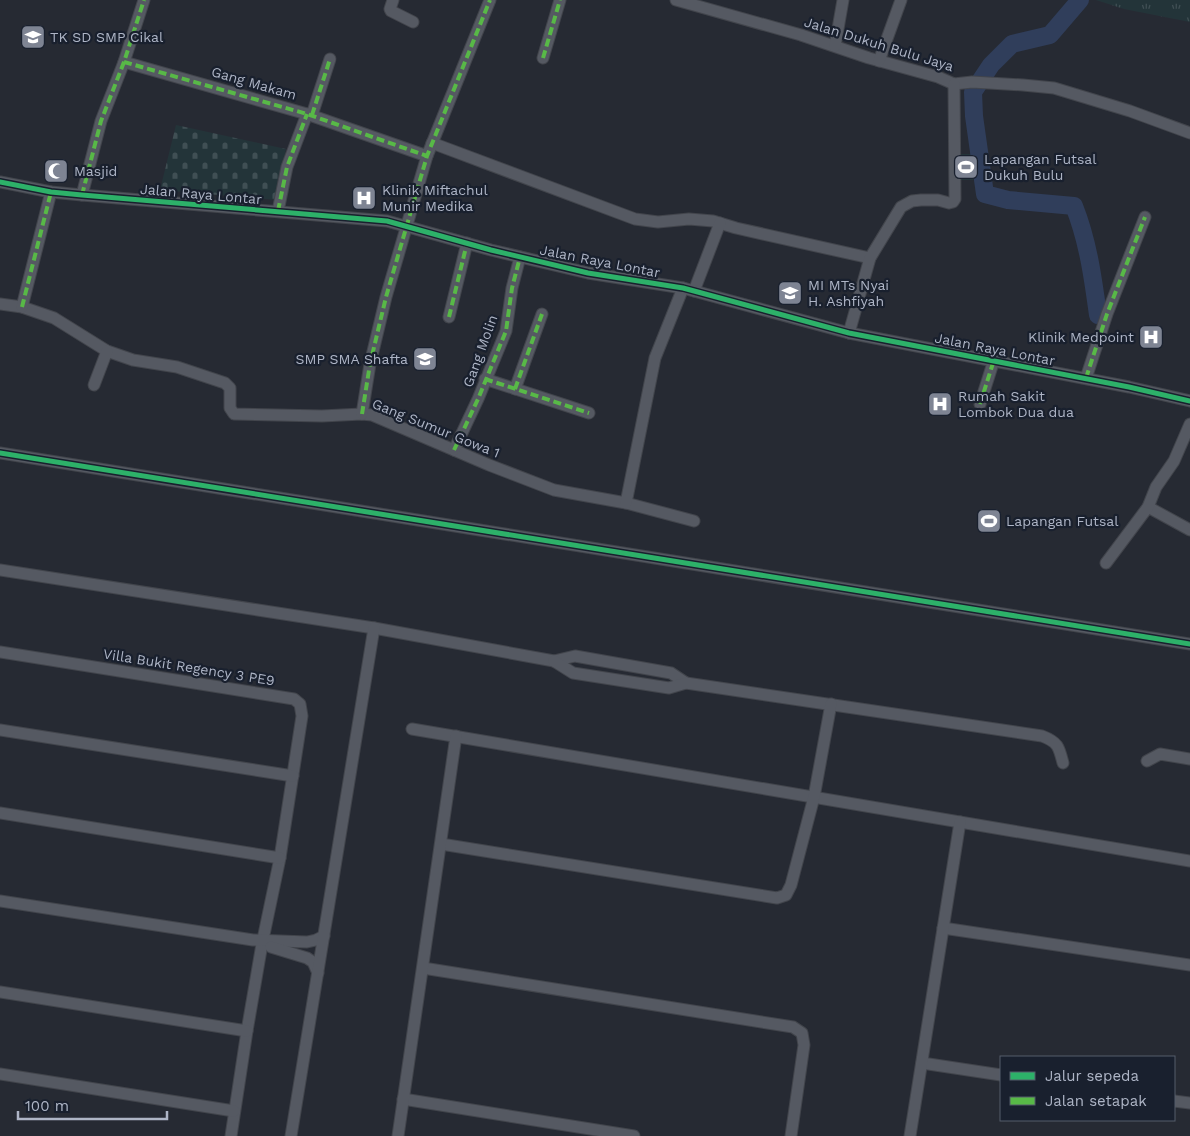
<svg xmlns="http://www.w3.org/2000/svg" width="1190" height="1136" viewBox="0 0 1190 1136" font-family="'Work Sans',sans-serif">
<style>
.grass{fill:url(#grass-tufts)}
.cemetery{fill:url(#cemetery-stones)}
.garden{fill:#233439}
.lines{fill:none;stroke-linecap:round;stroke-linejoin:round}
.river{stroke:#303e5b;stroke-width:18}
.minor-casing{stroke:#42454c;stroke-width:13}
.minor{stroke:#555962;stroke-width:11}
.quiet{stroke:#58b947;stroke-width:4;stroke-dasharray:8 4;stroke-linecap:butt}
.cycleway-casing{stroke:#19202e;stroke-width:8}
.cycleway{stroke:#2db169;stroke-width:5}
.labels{text-anchor:middle;dominant-baseline:central;stroke-width:4.5;stroke-linejoin:round;paint-order:stroke}
.poi-label{font-size:14px;fill:#aeb5c6;stroke:#19202e;text-anchor:start}
.street-label{font-size:14px;fill:#aeb5c6;stroke:#19202e}
</style>
<defs>
<pattern id="grass-tufts" width="24" height="20" patternUnits="userSpaceOnUse" patternTransform="scale(1.25)"><rect width="24" height="20" fill="#233439"/><path d="M3 7l-1-3M5 7V3M7 7l1-3M15 17l-1-3M17 17v-4M19 17l1-3" fill="none" stroke="#404f54"/></pattern>
<pattern id="cemetery-stones" width="16" height="16" patternUnits="userSpaceOnUse" patternTransform="scale(1.25)"><rect width="16" height="16" fill="#233439"/><path d="M2 7V4a2 2 0 0 1 4 0v3zM10 15v-3a2 2 0 0 1 4 0v3z" fill="#404f54"/></pattern>
</defs>
<rect width="100%" height="100%" fill="#262a33"/>
<!-- grass -->
<path class="grass" d="M1096 0H1190V22L1124 9Z"/>
<!-- cemetery -->
<path class="cemetery" d="M176 125 286 149 277 200 160 190Z"/>
<!-- garden -->
<path class="garden" d="M959 154H974L973 180H959Z"/>
<g class="lines">
<!-- river -->
<path class="river" d="M1080 0 1050 35 1012 44 991 65 973 92 974 116 985 194 1008 200 1074 206C1088 241 1093 278 1098 315"/>
<defs>
<g id="minor">
<path d="M393 0 390 9 391 11 413 22"/>
<path d="M676 0 801 35 869 58 938 77 954 84 972 82 1023 85 1054 88 1130 111 1190 133"/>
<path d="M835 46 843 0"/>
<path d="M543 58 560 0"/>
<path d="M879 61 901 0"/>
<path d="M124 62 307 114 427 156"/>
<path d="M312 115 330 59"/>
<path d="M432 143 635 219 658 222 689 219 713 221 736 228 870 258"/>
<path d="M0 182 51 192 82 195 387 221 491 250 588 273 683 288 849 333 1129 387 1190 401"/>
<path d="M82 195 101 121 124 62 144 0"/>
<path d="M278 211 287 167 307 114"/>
<path d="M694 291 720 223"/>
<path d="M0 304 22 307 54 318 107 351 133 360 177 367 225 383 230 388V408L234 414 322 416 362 414 372 415 489 465 554 490 626 503 694 521"/>
<path d="M22 307 51 192"/>
<path d="M449 317 467 243"/>
<path d="M849 333 870 258 901 207 912 201 921 200H938L949 203 953 202 955 199 954 84"/>
<path d="M1086 378 1107 314 1145 217"/>
<path d="M485 379 589 413"/>
<path d="M94 385 107 351"/>
<path d="M515 389 542 314"/>
<path d="M980 404 994 360"/>
<path d="M362 414 370 364 386 297 427 156 490 0"/>
<path d="M454 450 478 399 506 331 512 288 520 257"/>
<path d="M0 453 1190 644"/>
<path d="M626 503 655 358 683 288"/>
<path d="M1148 507 1190 530"/>
<path d="M1106 563 1148 507 1156 487 1174 461 1190 424"/>
<path d="M0 570 374 628 554 661 575 656 671 673 686 683"/>
<path d="M0 652 294 699 300 704 302 716 280 858 262 944 247 1031 231 1136"/>
<path d="M554 661 573 673 669 688 686 683 1042 736C1058 742 1059 747 1063 763"/>
<path d="M412 729 1190 861"/>
<path d="M0 730 293 776"/>
<path d="M1147 761 1160 754 1190 759"/>
<path d="M0 813 280 858"/>
<path d="M441 844 777 898 786 895 791 885 814 797 831 704"/>
<path d="M0 901 253 940 307 942 316 940 324 936"/>
<path d="M943 928 1190 965"/>
<path d="M271 947 307 958 313 962 318 973"/>
<path d="M423 968 793 1027 802 1033 804 1045 791 1136"/>
<path d="M0 992 247 1031"/>
<path d="M922 1063 1001 1075"/>
<path d="M0 1074 234 1111"/>
<path d="M403 1099 634 1136"/>
<path d="M1174 1101 1190 1103"/>
<path d="M291 1136 374 628"/>
<path d="M398 1136 456 736"/>
<path d="M910 1136 960 822"/>
</g>
</defs>
<!-- minor casing -->
<use href="#minor" class="minor-casing"/>
<!-- minor -->
<use href="#minor" class="minor"/>
<!-- quiet -->
<g class="quiet">
<path d="M543 58 560 0"/>
<path d="M124 62 307 114 427 156"/>
<path d="M312 115 330 59"/>
<path d="M82 195 101 121 124 62 144 0"/>
<path d="M278 211 287 167 307 114"/>
<path d="M22 307 51 192"/>
<path d="M449 317 467 243"/>
<path d="M1086 378 1107 314 1145 217"/>
<path d="M485 379 589 413"/>
<path d="M515 389 542 314"/>
<path d="M980 404 994 360"/>
<path d="M362 414 370 364 386 297 427 156 490 0"/>
<path d="M454 450 478 399 506 331 512 288 520 257"/>
</g>
<defs>
<g id="cycleway">
<path d="M0 182 51 192 82 195 387 221 491 250 588 273 683 288 849 333 1129 387 1190 401"/>
<path d="M0 453 1190 644"/>
</g>
</defs>
<!-- cycleway casing -->
<use href="#cycleway" class="cycleway-casing"/>
<!-- cycleway -->
<use href="#cycleway" class="cycleway"/>
</g>
<!-- icons -->
<defs>
<symbol id="school-square" viewBox="-11 -11 22 22"><rect x="-9" y="-9" width="18" height="18" rx="4" fill="#7e8493" stroke="#19202e"/><path d="M0-5L7-2L0 1L-7-2ZM-4 1L0 2.5L4 1V4Q0 6-4 4Z" fill="#fff"/></symbol>
<symbol id="stadium-square" viewBox="-11 -11 22 22"><rect x="-9" y="-9" width="18" height="18" rx="4" fill="#7e8493" stroke="#19202e"/><path d="M0-5a6.5 5 0 1 0 0 10a6.5 5 0 1 0 0-10ZM-3.5-1.8h7v3.6h-7Z" fill="#fff"/></symbol>
<symbol id="mosque-square" viewBox="-11 -11 22 22"><rect x="-9" y="-9" width="18" height="18" rx="4" fill="#7e8493" stroke="#19202e"/><path d="M3.5-4.9A6 6 0 1 0 3.5 4.9A5 5 0 1 1 3.5-4.9Z" fill="#fff"/></symbol>
<symbol id="hospital-square" viewBox="-11 -11 22 22"><rect x="-9" y="-9" width="18" height="18" rx="4" fill="#7e8493" stroke="#19202e"/><path d="M-5-5h3v3.5h4V-5h3V5h-3V1.5h-4V5h-3Z" fill="#fff"/></symbol>
</defs>
<g fill-rule="evenodd">
<use href="#school-square" x="19" y="23" width="28" height="28"/>
<use href="#stadium-square" x="952" y="153" width="28" height="28"/>
<use href="#mosque-square" x="42" y="157" width="28" height="28"/>
<use href="#hospital-square" x="350" y="184" width="28" height="28"/>
<use href="#school-square" x="776" y="279" width="28" height="28"/>
<use href="#hospital-square" x="1137" y="323" width="28" height="28"/>
<use href="#school-square" x="411" y="345" width="28" height="28"/>
<use href="#hospital-square" x="926" y="390" width="28" height="28"/>
<use href="#stadium-square" x="975" y="507" width="28" height="28"/>
</g>
<g class="labels">
<!-- poi labels -->
<g class="poi-label">
<text x="50" y="37">TK SD SMP Cikal</text>
<text x="984" y="159">Lapangan Futsal<tspan x="984" dy="16">Dukuh Bulu</tspan></text>
<text x="74" y="171">Masjid</text>
<text x="382" y="190">Klinik Miftachul<tspan x="382" dy="16">Munir Medika</tspan></text>
<text x="808" y="285">MI MTs Nyai<tspan x="808" dy="16">H. Ashfiyah</tspan></text>
<text x="1134" y="337" text-anchor="end">Klinik Medpoint</text>
<text x="408" y="359" text-anchor="end">SMP SMA Shafta</text>
<text x="958" y="396">Rumah Sakit<tspan x="958" dy="16">Lombok Dua dua</tspan></text>
<text x="1006" y="521">Lapangan Futsal</text>
</g>
<!-- street labels -->
<g class="street-label">
<text transform="translate(879 44) rotate(17)">Jalan Dukuh Bulu Jaya</text>
<text transform="translate(254 83) rotate(16)">Gang Makam</text>
<text transform="translate(201 194) rotate(5)">Jalan Raya Lontar</text>
<text transform="translate(600 261) rotate(11)">Jalan Raya Lontar</text>
<text transform="translate(995 349) rotate(11)">Jalan Raya Lontar</text>
<text transform="translate(480 351) rotate(-70)">Gang Molin</text>
<text transform="translate(436 428) rotate(22)">Gang Sumur Gowa 1</text>
<text transform="translate(189 667) rotate(9)">Villa Bukit Regency 3 PE9</text>
</g>
</g>
<!-- legend -->
<rect x="1000" y="1056" width="175" height="65" fill="#19202e" stroke="#555c6b"/>
<rect x="1010" y="1072" width="25" height="8" fill="#2db169" stroke="#555c6b"/>
<text x="1045" y="1081" font-size="15" fill="#aeb5c6">Jalur sepeda</text>
<rect x="1010" y="1097" width="25" height="8" fill="#58b947" stroke="#555c6b"/>
<text x="1045" y="1106" font-size="15" fill="#aeb5c6">Jalan setapak</text>
<!-- scale -->
<path d="M18 1111v8h149v-8" fill="none" stroke="#aeb5c6" stroke-width="2.5"/>
<text x="25" y="1111" font-size="15" fill="#aeb5c6" stroke="#19202e" stroke-width="4" paint-order="stroke">100 m</text>
</svg>
